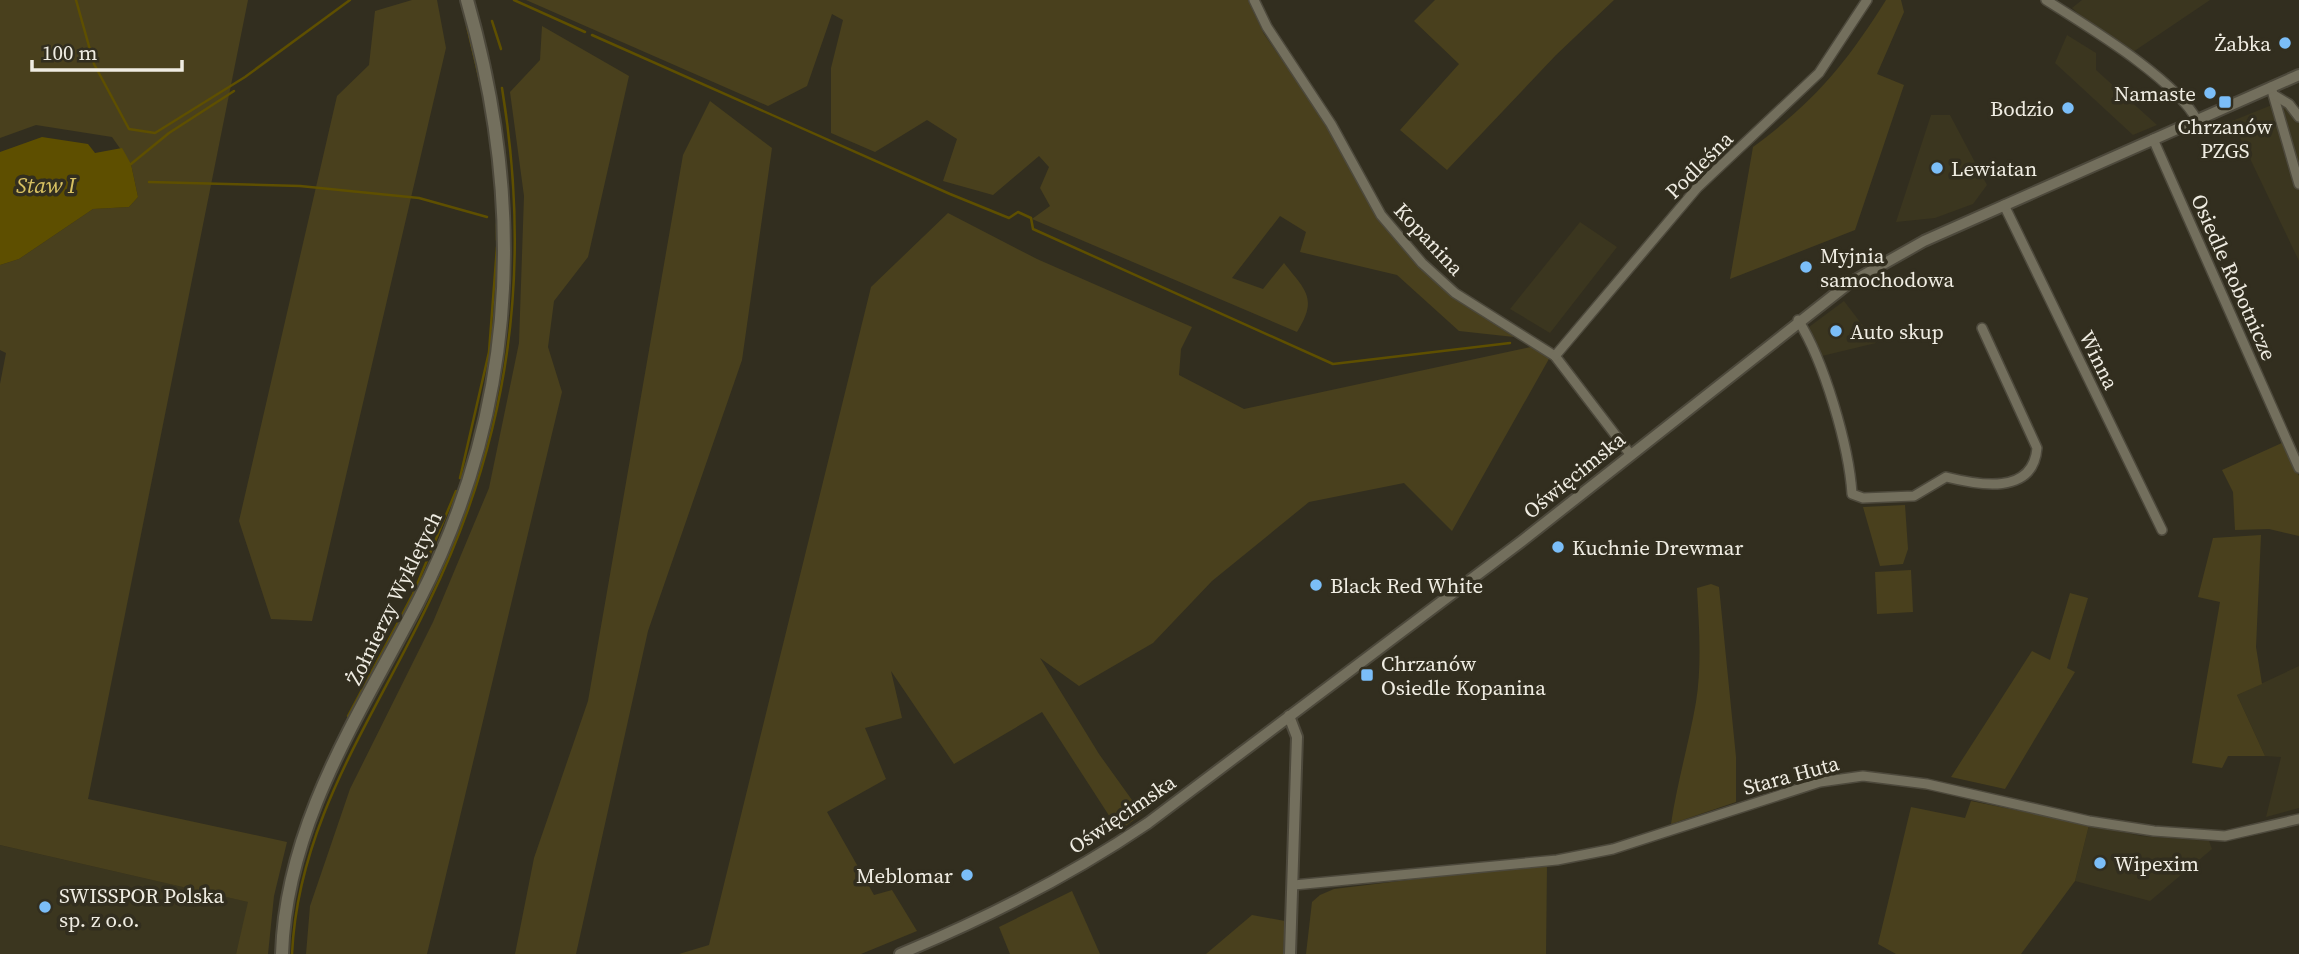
<svg xmlns="http://www.w3.org/2000/svg" width="2299" height="954" viewBox="0 0 2299 954" font-family="'Source Serif 4',serif">
<style>
.built{fill:#3b361f}
.green{fill:#49401d}
.water{fill:#5e4f00}
.lines{fill:none;stroke-linecap:round;stroke-linejoin:round}
.stream{stroke:#5e4f00;stroke-width:2.5}
.minor-casing{stroke:#4d493c;stroke-width:12}
.tertiary-casing{stroke:#4d493c;stroke-width:14}
.secondary-casing{stroke:#4d493c;stroke-width:16}
.minor{stroke:#736f5d;stroke-width:9}
.tertiary{stroke:#736f5d;stroke-width:10}
.secondary{stroke:#736f5d;stroke-width:12}
.poi-dot{fill:#7bbef8;stroke:#322e1f;stroke-width:2.5}
.labels{text-anchor:middle;dominant-baseline:central;stroke-width:7;stroke-linejoin:round;paint-order:stroke}
.poi-label{font-size:21px;fill:#efece2;stroke:#322e1f;text-anchor:start}
.street-label{font-size:21px;fill:#efece2;stroke:#322e1f}
.water-label{font-size:23px;font-style:italic;fill:#d8c162;stroke:#322e1f}
</style>
<rect width="100%" height="100%" fill="#322e1f"/>
<!-- built -->
<g class="built">
<path d="M2082 0H2210L2127 56 2072 8Z"/>
<path d="M2067 35 2096 53V70L2157 125 2133 135 2055 63Z"/>
<path d="M2289 98 2299 112V261L2232 121Z"/>
<path d="M1931 115H1950L1987 185 1973 204 1935 218 1896 222Z"/>
<path d="M1580 222 1617 247 1550 333 1510 309Z"/>
<path d="M1844 301 1876 343 1822 356 1809 327Z"/>
<path d="M2299 666V808L2266 817 2281 757 2265 756 2237 695Z"/>
<path d="M2089 825 2141 836 2209 841 2212 849 2150 901 2075 881Z"/>
<path d="M0 845 249 902 236 954H0Z"/>
</g>
<!-- green -->
<g class="green">
<path d="M0 0H248L88 799 287 842 274 896 268 954H236L248 902 0 845V384L6 353 0 350V265L19 259 93 209 129 207 138 197 131 164 112 137 36 125 0 138Z"/>
<path d="M412 0H437L446 48 312 621 271 619 239 521 337 96 369 65 375 11Z"/>
<path d="M526 0H1248L1264 34 1325 122 1379 221 1420 268 1451 296 1514 337 1459 331 1397 275 1300 252 1306 232 1280 216 1232 278 1263 289 1284 263C1306 291 1318 298 1297 332L1032 219 1050 206 1040 188 1049 167 1039 156 993 195 943 181 957 139 927 120 875 152 831 133V68L843 20 832 14 807 86 768 106Z"/>
<path d="M1435 0H1614L1556 55 1447 170 1400 130 1459 64 1414 21Z"/>
<path d="M1886 0H1901L1904 12 1877 74 1904 85 1855 230 1730 279 1753 147C1815 101 1845 65 1886 0Z"/>
<path d="M542 26 629 76 588 257 554 301 548 347 562 392 427 954H306L310 906 350 789 433 622 489 488 519 343 524 196 510 92 540 60Z"/>
<path d="M710 101 772 148 742 360 648 631 576 954H515L534 858 588 701 683 155Z"/>
<path d="M948 213 1037 259 1192 327 1181 349 1179 375 1244 409 1535 346 1550 357 1452 531 1404 483 1309 502 1212 581 1153 643 1079 686 1040 658 1099 754 1142 814 1119 831 1042 712 954 764 891 671 902 718 865 728 886 779 827 812 874 895 892 890 917 931 861 954H679L709 945 871 287Z"/>
<path d="M2284 442 2299 476V536L2269 529 2235 530 2233 492 2222 470Z"/>
<path d="M1905 505 1908 549 1903 564 1880 566 1863 507Z"/>
<path d="M2261 535 2256 647 2262 684 2237 695 2265 756H2228L2222 768 2192 763 2220 602 2198 597 2213 538Z"/>
<path d="M1911 570 1913 612 1877 614 1875 572Z"/>
<path d="M1711 584 1719 587 1736 757V802L1671 824C1677 783 1689 743 1696 702 1702 665 1699 625 1697 588Z"/>
<path d="M2070 593 2088 598 2067 668 2075 672 2005 789 1951 777 2032 651 2050 660Z"/>
<path d="M1971 801 2089 825 2075 881 2021 954H1896L1878 944 1911 807 1965 818Z"/>
<path d="M1547 863 1546 954H1306L1312 902 1320 895 1334 889Z"/>
<path d="M1072 891 1100 954H1010L999 927Z"/>
<path d="M1252 915 1285 921 1283 954H1206Z"/>
</g>
<!-- water -->
<path class="water" d="M42 137 88 144 95 153 122 148 131 164 138 197 129 207 93 209 19 259 0 265V152Z"/>
<g class="lines">
<!-- stream -->
<g class="stream">
<path d="M76 0 94 64 129 129 155 133 245 77 350 0"/>
<path d="M514 0 585 32"/>
<path d="M492 21 501 49"/>
<path d="M467 26 481 85"/>
<path d="M592 35 950 194 1009 218 1018 212 1031 218 1033 229 1333 364 1510 343"/>
<path d="M131 164 169 133 234 91"/>
<path d="M149 182 300 186 419 198 487 217"/>
<path d="M497 224V240"/>
<path d="M460 478 489 352 497 247"/>
<path d="M348 716 413 594 456 491"/>
<path d="M292 954C298 821 374 718 429 602 510 436 532 270 502 88"/>
</g>
<defs>
<g id="minor">
<path d="M1254 0 1267 27 1331 124 1381 215 1422 263 1455 293 1555 356 1630 454"/>
<path d="M2046 0C2088 27 2174 78 2197 120"/>
<path d="M2271 87 2299 184"/>
<path d="M2274 95 2289 104 2299 117"/>
<path d="M2153 139 2299 468"/>
<path d="M2004 205 2162 530"/>
<path d="M1798 320C1824 361 1849 446 1852 494L1863 498 1914 496 1946 477C1978 485 2033 496 2037 448L1982 328"/>
<path d="M1555 356 1697 188 1819 73 1867 0"/>
<path d="M1294 885 1557 860 1613 849 1820 782 1863 776 1927 784 2089 821 2154 831 2225 836 2299 819"/>
</g>
<g id="tertiary">
<path d="M1289 716 1297 737 1290 954"/>
<path d="M900 954C987 918 1070 876 1148 823L1522 541 1848 284 1924 241 2299 75"/>
</g>
<path id="secondary" d="M282 954C286 823 360 714 418 602 517 410 526 206 467 0"/>
</defs>
<!-- minor casing -->
<use href="#minor" class="minor-casing"/>
<!-- tertiary casing -->
<use href="#tertiary" class="tertiary-casing"/>
<!-- secondary casing -->
<use href="#secondary" class="secondary-casing"/>
<!-- minor -->
<use href="#minor" class="minor"/>
<!-- tertiary -->
<use href="#tertiary" class="tertiary"/>
<!-- secondary -->
<use href="#secondary" class="secondary"/>
</g>
<!-- markers -->
<g class="poi-dot">
<circle cx="2285" cy="43" r="7"/>
<circle cx="2210" cy="93" r="7"/>
<rect x="2218" y="95" width="14" height="14" rx="3.5"/>
<circle cx="2068" cy="108" r="7"/>
<circle cx="1937" cy="168" r="7"/>
<circle cx="1806" cy="267" r="7"/>
<circle cx="1836" cy="331" r="7"/>
<circle cx="1558" cy="547" r="7"/>
<circle cx="1316" cy="585" r="7"/>
<rect x="1360" y="668" width="14" height="14" rx="3.5"/>
<circle cx="2100" cy="863" r="7"/>
<circle cx="967" cy="875" r="7"/>
<circle cx="45" cy="907" r="7"/>
</g>
<g class="labels">
<!-- poi labels -->
<g class="poi-label">
<text x="2271" y="43" text-anchor="end">Żabka</text>
<text x="2196" y="93" text-anchor="end">Namaste</text>
<text x="2054" y="108" text-anchor="end">Bodzio</text>
<text x="2225" y="126" text-anchor="middle">Chrzanów<tspan x="2225" dy="24">PZGS</tspan></text>
<text x="1951" y="168">Lewiatan</text>
<text x="1820" y="255">Myjnia<tspan x="1820" dy="24">samochodowa</tspan></text>
<text x="1850" y="331">Auto skup</text>
<text x="1572" y="547">Kuchnie Drewmar</text>
<text x="1330" y="585">Black Red White</text>
<text x="1381" y="663">Chrzanów<tspan x="1381" dy="24">Osiedle Kopanina</tspan></text>
<text x="2114" y="863">Wipexim</text>
<text x="953" y="875" text-anchor="end">Meblomar</text>
<text x="59" y="895">SWISSPOR Polska<tspan x="59" dy="24">sp. z o.o.</tspan></text>
</g>
<!-- street labels -->
<g class="street-label">
<text transform="translate(1699 165) rotate(-45)">Podleśna</text>
<text transform="translate(1429 239) rotate(47)">Kopanina</text>
<text transform="translate(2234 277) rotate(66)">Osiedle Robotnicze</text>
<text transform="translate(2099 360) rotate(64)">Winna</text>
<text transform="translate(1574 475) rotate(-39)">Oświęcimska</text>
<text transform="translate(394 598) rotate(-64)">Żołnierzy Wyklętych</text>
<text transform="translate(1791 775) rotate(-15)">Stara Huta</text>
<text transform="translate(1122 814) rotate(-34)">Oświęcimska</text>
</g>
<!-- water labels -->
<g class="water-label">
<text x="46" y="185">Staw I</text>
</g>
</g>
<!-- scale -->
<path d="M32 60v10h150v-10" fill="none" stroke="#efece2" stroke-width="3.5"/>
<text x="42" y="60" font-size="21" fill="#efece2" stroke="#322e1f" stroke-width="5" paint-order="stroke">100 m</text>
</svg>
